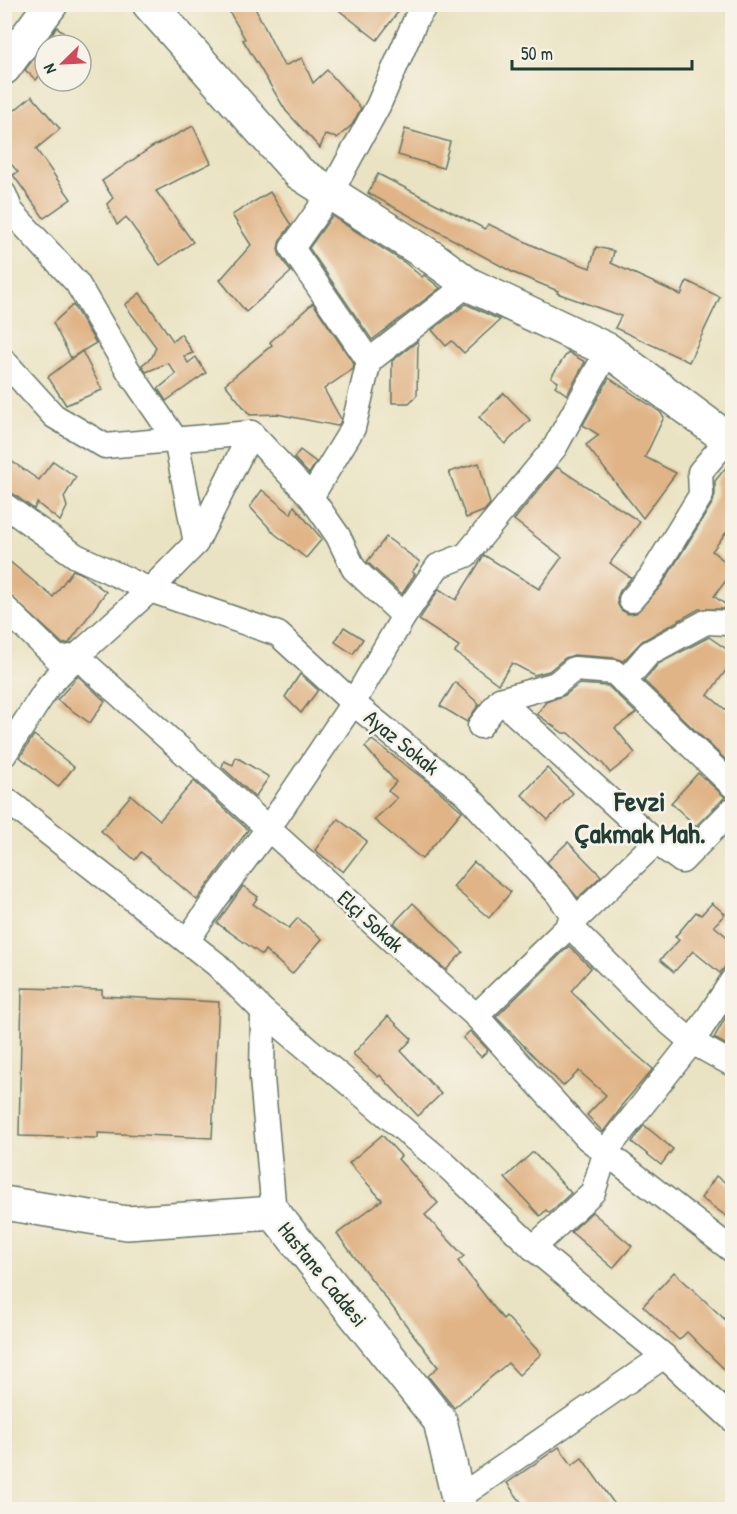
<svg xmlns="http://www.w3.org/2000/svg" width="737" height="1514" viewBox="0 0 737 1514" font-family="'Patrick Hand',sans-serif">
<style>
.building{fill:#e0b486}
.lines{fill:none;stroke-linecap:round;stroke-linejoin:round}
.street-casing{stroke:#676;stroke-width:27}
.secondary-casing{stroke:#676;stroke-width:36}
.street{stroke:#fff;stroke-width:24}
.secondary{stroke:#fff;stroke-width:33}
.labels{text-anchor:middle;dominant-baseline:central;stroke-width:5;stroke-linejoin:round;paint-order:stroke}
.street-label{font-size:22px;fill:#1f3d34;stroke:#f7f3e8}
.district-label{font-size:28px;font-weight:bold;fill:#1f3d34;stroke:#f7f3e8}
</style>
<rect width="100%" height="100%" fill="#f7f3e8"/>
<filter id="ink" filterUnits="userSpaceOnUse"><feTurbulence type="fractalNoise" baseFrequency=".0167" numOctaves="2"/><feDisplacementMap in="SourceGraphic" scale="12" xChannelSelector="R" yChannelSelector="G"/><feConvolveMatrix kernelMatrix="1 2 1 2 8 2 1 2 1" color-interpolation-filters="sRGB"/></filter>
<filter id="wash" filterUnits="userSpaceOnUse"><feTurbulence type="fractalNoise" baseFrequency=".008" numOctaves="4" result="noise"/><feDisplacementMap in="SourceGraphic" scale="24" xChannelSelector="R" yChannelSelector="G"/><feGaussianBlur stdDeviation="1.35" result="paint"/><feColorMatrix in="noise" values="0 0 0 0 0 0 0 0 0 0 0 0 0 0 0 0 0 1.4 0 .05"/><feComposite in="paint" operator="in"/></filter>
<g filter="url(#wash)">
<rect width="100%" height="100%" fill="#eae3c3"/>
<g id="blocks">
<!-- building -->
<g class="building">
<path d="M225 4H253L284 66 302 58 313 83 327 70 361 108 352 125 337 138 325 135 320 148 286 111 243 40 245 39Z"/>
<path d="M331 4H404L377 40Z"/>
<path d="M57 27 78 45H45V69L36 80 25 70Z"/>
<path d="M32 96 60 129 36 149 71 199 44 218 13 175 18 172 4 156V119Z"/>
<path d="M193 126 211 163 156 191 193 242 160 265 126 217 117 225 107 204 113 198 102 181 152 147Z"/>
<path d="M405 129 450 142 443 168 398 155Z"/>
<path d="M378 174 485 229 488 224 547 252 590 268 596 247 614 251 611 263 681 295 687 281 720 297 689 362 615 328 621 316 557 293 558 291 514 273 368 193Z"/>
<path d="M270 192 291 225 280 240 278 249 280 256 291 272 246 312 220 280 251 245 232 215Z"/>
<path d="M332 216 404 262 422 277 424 275 440 288 372 340 309 248Z"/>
<path d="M140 293 173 341 181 334 193 353 184 356 188 363 196 357 206 373 166 401 158 389 176 374 168 363 146 372 142 365 152 357 156 347 125 305Z"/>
<path d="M313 303 354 364 353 369 324 389 341 419 340 423 337 426 277 414 250 415 225 384 272 345 270 342Z"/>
<path d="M466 304 500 320 464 353 452 341 446 346 432 330Z"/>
<path d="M73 305 96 343 71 358 53 323Z"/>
<path d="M418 341 417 395 409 403H392V361Z"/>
<path d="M82 351 102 390 66 405 48 377Z"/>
<path d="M568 352 585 362 567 395 555 386 558 382 551 377Z"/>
<path d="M609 378 660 412 664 417 645 457 676 473 643 518 586 445 599 435 583 425Z"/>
<path d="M504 393 530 420 505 444 479 417Z"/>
<path d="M300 450 316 462 309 474 294 458Z"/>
<path d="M4 456 39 480 53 461 76 477 64 497 67 507 60 521 37 503 34 509 12 493 4 491Z"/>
<path d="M732 460V525L712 551 732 567V573L714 596 726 605 724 609H699L642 641 623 661 615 658 574 655 565 658 549 671 534 675 512 663 498 684 455 652 459 646 419 620 439 589 456 600 484 555 539 589 562 557 514 520 557 467 640 522 610 563 631 578 620 591 617 598 618 605 621 610 628 614 636 613 662 585 713 502 715 494V481Z"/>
<path d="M479 463 490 504 484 511 466 518 449 472Z"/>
<path d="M262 490 291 514 294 506 322 539 306 558 275 534 250 507Z"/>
<path d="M386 537 420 562 412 572 415 574 402 594 367 562Z"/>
<path d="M4 557 53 597 73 570 82 574 106 592 69 643 63 644 4 590Z"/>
<path d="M344 627 363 639 353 654 335 642Z"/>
<path d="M709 637 732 653V662L708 695 732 715V766L644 681 658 664Z"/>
<path d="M300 674 318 690 301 713 285 697Z"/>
<path d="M78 676 105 701 90 723 57 700Z"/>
<path d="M455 682 479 704 467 722 440 706Z"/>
<path d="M579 684 608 686 636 713 615 728 635 753 610 773 603 764 569 733H563L537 714 546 702 565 695Z"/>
<path d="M34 735 74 767 58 787 20 757Z"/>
<path d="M372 740 432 785 462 811 422 859 374 820 397 798 388 791 396 782 365 747Z"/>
<path d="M236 757 269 777 255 797 222 767 224 761 233 765Z"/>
<path d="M547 768 573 793 548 820 522 795Z"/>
<path d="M698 773 725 797 696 826 671 803Z"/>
<path d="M194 781 248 830 197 900 141 852 135 860 101 831 131 795 160 820Z"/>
<path d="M338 819 367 841 343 872 315 850Z"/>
<path d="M568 842 601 876 578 898 547 862Z"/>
<path d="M474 862 511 892 489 918 453 887Z"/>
<path d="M243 886 258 897 253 904 289 928 298 918 322 939 292 974 265 950 262 955 217 923Z"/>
<path d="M413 903 463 952 446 970 394 923Z"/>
<path d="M712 903 725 914 714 926 732 941V958L720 973 693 951 674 972 660 960 679 940 675 937 696 912 701 915Z"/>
<path d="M569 946 591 968 571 991 616 1037 653 1069 621 1106 622 1107 603 1132 587 1115 606 1095 579 1071 563 1086 496 1017Z"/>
<path d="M22 988 102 990V996L219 1002 212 1138 98 1133V1138L19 1136Z"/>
<path d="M732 1006V1048L714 1038Z"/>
<path d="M388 1016 412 1039 401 1051 441 1094 418 1116 380 1075 378 1077 353 1054Z"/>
<path d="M470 1031 488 1050 481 1057 463 1038Z"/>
<path d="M644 1125 673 1149 661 1165 632 1142Z"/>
<path d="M382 1135 401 1156 398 1159 438 1203 425 1215 464 1256 458 1261 503 1319 506 1316 541 1354 519 1375 508 1363 454 1408 428 1376 438 1367 337 1234 382 1200 349 1163Z"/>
<path d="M533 1152 571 1193 549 1213 546 1210 540 1216 505 1178Z"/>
<path d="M716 1176 732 1187V1220L701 1198Z"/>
<path d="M592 1212 632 1246 613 1268 571 1232Z"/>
<path d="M674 1272 732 1326V1377L687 1332 679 1340 643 1306Z"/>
<path d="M559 1447 572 1465 582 1458 618 1509H526L507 1483Z"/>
</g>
</g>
</g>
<g filter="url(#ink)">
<use href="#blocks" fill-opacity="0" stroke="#676" stroke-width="1.5"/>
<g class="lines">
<defs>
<g id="street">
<path d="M4 194 11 211 77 283 128 370 176 440 196 543 150 590 77 656 49 685 4 755"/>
<path d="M4 361 54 416 105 446 251 433 311 497 338 536 354 569 404 616"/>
<path d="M369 361 292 248 330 194 378 106 416 19 426 4"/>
<path d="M311 497 353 428 369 361 468 284"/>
<path d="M4 505 76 556 150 590 278 634 353 703 466 794 558 894 572 914 569 925 652 1008 692 1042 732 1064"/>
<path d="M196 543 251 433"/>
<path d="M631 600 650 578 701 495 700 472 728 439"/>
<path d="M4 607 58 659 77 656 476 1016 587 1138 732 1250"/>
<path d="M624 682 649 653 706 622 728 623 732 621"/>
<path d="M500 700 656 842 682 861 732 810"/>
<path d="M480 726 500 700 556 684 574 669 614 672 732 785"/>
<path d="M4 798 216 964 263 1011 447 1166 533 1248 664 1356 732 1419"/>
<path d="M187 941 216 898 268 829 353 703 404 616 438 566 466 555 555 447 608 350"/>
<path d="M263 1011 262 1078 274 1213"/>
<path d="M476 1016 656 842"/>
<path d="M533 1248 593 1192 606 1151 692 1042 732 981"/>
<path d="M458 1498 664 1356"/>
</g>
<g id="secondary">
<path d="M149 4 299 173 433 258 468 284 608 350 732 442"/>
<path d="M4 68 51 4"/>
<path d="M4 1203 127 1223 274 1213 440 1421 458 1498 459 1510"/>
</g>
</defs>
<!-- street casing -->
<use href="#street" class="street-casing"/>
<!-- secondary casing -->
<use href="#secondary" class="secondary-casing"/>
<!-- street -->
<use href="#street" class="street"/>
<!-- secondary -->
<use href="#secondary" class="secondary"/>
</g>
</g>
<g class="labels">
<!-- street labels -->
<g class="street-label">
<text transform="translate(402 742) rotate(39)">Ayaz Sokak</text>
<text transform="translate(371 921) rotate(42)">Elçi Sokak</text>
<text transform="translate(323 1274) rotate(51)">Hastane Caddesi</text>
</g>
<!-- district labels -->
<g class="district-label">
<text x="640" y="801">Fevzi<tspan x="640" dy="32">Çakmak Mah.</tspan></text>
</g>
</g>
<!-- margin -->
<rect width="737" height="1514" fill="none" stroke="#f7f3e8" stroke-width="24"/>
<!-- north arrow -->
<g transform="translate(63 63) rotate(246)"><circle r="28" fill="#f7f3e8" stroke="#a1aaa0" stroke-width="1.5"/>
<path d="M0-4.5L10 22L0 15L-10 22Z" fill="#d1495b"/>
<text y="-9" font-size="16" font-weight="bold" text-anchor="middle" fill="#1f3d34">N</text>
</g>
<!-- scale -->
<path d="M512 60v9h180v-9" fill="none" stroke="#1f3d34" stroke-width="3"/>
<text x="521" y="60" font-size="18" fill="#1f3d34" stroke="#f7f3e8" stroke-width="4.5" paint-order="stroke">50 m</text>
</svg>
